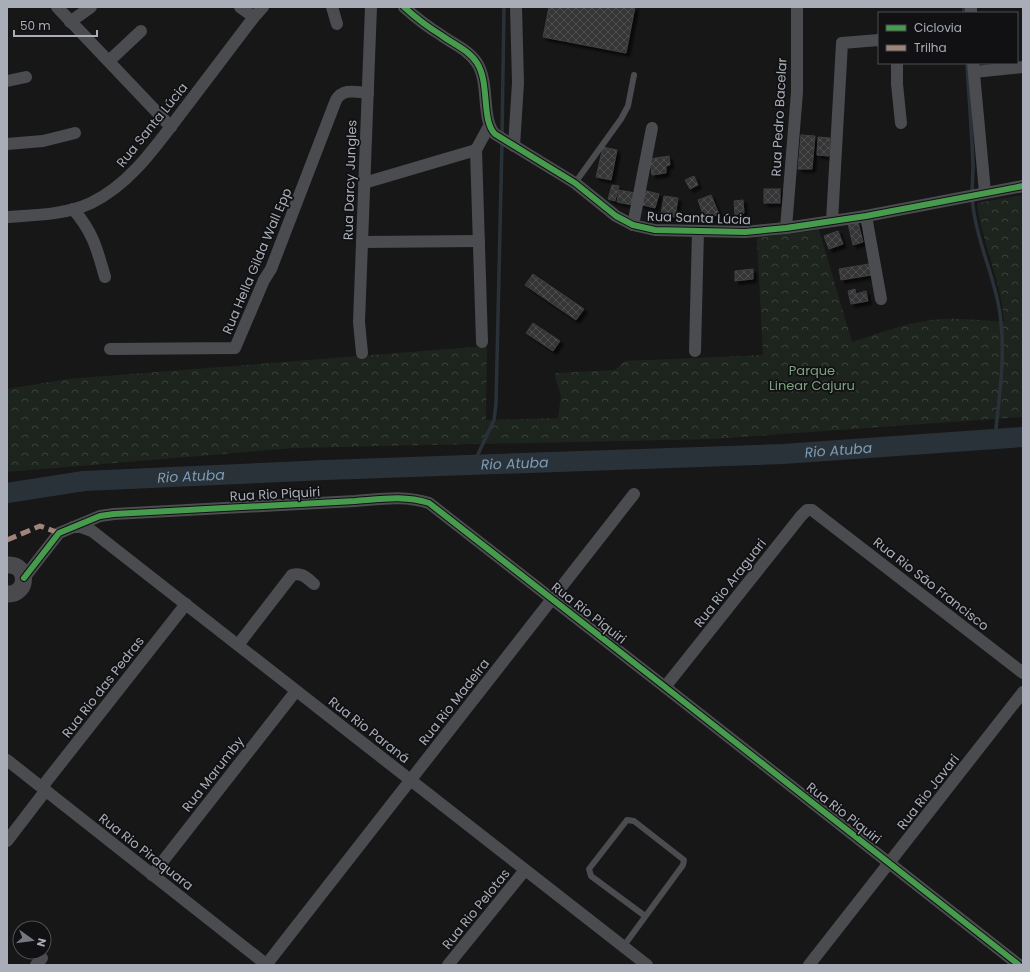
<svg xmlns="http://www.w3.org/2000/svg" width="1030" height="972" viewBox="0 0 1030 972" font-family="Poppins,sans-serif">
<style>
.park{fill:url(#park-crowns)}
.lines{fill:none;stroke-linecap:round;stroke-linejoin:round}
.stream{stroke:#2a3239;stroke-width:3.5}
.river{stroke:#2a3239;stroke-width:20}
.building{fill:url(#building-cross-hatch);stroke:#3f4043;filter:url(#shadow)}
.lane{stroke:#4b4c50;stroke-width:6}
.street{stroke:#4b4c50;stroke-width:12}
.secondary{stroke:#4a4a4e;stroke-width:17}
.quiet{stroke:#a18479;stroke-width:5;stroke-dasharray:10 5;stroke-linecap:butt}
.cycleway-casing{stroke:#111113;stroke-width:8}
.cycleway{stroke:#469c4c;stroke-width:6}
.labels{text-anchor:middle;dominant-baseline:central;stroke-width:3.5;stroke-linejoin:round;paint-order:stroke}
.street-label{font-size:13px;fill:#a8adb8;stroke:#111113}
.park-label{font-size:13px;fill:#7fa381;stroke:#111113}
.water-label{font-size:14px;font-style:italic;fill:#7f9bb3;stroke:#111113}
</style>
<defs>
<pattern id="park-crowns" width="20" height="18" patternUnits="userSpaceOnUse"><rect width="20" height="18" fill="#1d241e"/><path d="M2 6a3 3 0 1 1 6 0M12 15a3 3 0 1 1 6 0" fill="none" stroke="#3b413d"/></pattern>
<pattern id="building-cross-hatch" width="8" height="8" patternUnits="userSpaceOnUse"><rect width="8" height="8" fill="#353536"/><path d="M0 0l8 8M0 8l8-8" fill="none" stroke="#4f5051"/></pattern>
<filter id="shadow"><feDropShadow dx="3.5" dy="3.5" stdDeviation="1" flood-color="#0009"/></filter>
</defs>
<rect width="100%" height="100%" fill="#171717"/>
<!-- park -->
<path class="park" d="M1023 195V417L713 439 294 448 7 472V389L67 379 487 346 486 420 558 418 561 396 554 373 615 370 625 361 763 355 757 238 819 230 852 342C883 332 913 320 945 319 965 318 985 321 1004 322 1002 282 982 244 977 203Z"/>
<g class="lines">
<!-- stream -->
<g class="stream">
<path d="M964 7V13"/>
<path d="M967 66C969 99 972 133 973 166 973 179 971 193 973 206 977 243 995 277 1000 314 1006 355 999 398 995 438"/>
<path d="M502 136 504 7"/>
<path d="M473 465 494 420 496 404 502 142"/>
</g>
<!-- river -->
<path class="river" id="s1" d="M7 493 84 481 326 470 783 454 1023 437"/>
</g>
<!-- building -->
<g class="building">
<path d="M549 7H635L626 53 543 37Z"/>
<path d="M801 135 815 136 812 169H798Z"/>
<path d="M818 137 830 138 829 156 817 155Z"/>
<path d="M603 147 617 150 611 180 596 177Z"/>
<path d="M669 156 670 165 666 166V173L652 175 650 159Z"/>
<path d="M694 176 698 185 690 189 685 180Z"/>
<path d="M612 185 619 186 615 201 608 199Z"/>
<rect x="764" y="189" width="16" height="14"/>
<path d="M619 190 635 193 633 205 617 202Z"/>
<path d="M643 190 659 194 655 208 639 204Z"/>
<path d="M711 195 719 214 705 220 698 200Z"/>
<path d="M664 196 678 198 675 217 661 215Z"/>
<path d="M743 200 744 213 735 215 734 201Z"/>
<path d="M858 222 863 242 853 245 848 224Z"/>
<path d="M838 231 843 244 829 249 824 236Z"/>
<path d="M869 264 871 275 841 280 839 269Z"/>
<path d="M753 269V279L735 281V271Z"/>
<path d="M533 274 584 309 576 320 525 285Z"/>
<path d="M855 289 856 294 866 291 868 301 851 304 848 291Z"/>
<path d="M533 323 560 341 553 351 526 333Z"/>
</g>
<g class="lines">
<!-- lane -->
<g class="lane">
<path d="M575 183 621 119 628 106 634 75"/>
<path d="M623 947 683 865 684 860 634 821 627 820 589 869 591 876 645 916"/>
</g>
<!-- street -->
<g class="street">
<path d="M57 7 171 127"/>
<path d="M240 7 254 17"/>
<path d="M332 7 337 24"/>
<path d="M404 7C415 17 428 27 441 35 453 44 469 50 477 63 490 83 481 120 495 134L575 183 616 216 633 225 655 230 745 232 786 228 866 216 1023 186"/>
<path d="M971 7V13"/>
<path d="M70 22 91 7"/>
<path d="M109 61 141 31"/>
<path d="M897 63V84L901 123"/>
<path d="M973 63 985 192"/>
<path d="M974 72 1023 67"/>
<path d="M7 81 26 77"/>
<path d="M7 144 43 141 75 133"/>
<path d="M514 146 518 83 516 7"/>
<path d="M364 183 476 150"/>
<path d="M73 209C93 232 97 249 105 277"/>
<path d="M866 216 881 299"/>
<path d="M7 217C35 215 65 215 91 203 133 183 160 140 188 104 210 75 232 46 254 17L263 7"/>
<path d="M832 221 842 43 879 40"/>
<path d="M633 225 652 128"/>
<path d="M786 228 797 92V7"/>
<path d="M362 242 479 241"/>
<path d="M482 342 476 150 489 126"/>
<path d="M110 349 235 348 264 280 271 269 336 100C343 88 356 92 368 93"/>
<path d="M695 351 698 231"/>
<path d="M362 353 359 322 371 7"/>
<path d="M73 527H81L92 531 647 965"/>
<path d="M24 578 59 533 100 516 114 514 355 501C381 499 404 495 429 503L665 687 1019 965"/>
<path d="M238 645 292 575C302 572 307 578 314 584"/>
<path d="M665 687 801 516 807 510H812L1023 673"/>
<path d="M7 760 267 965"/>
<path d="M42 787 186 604"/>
<path d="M7 841 46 790"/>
<path d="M152 875 296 691"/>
<path d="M36 965 42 958"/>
<path d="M266 965 634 494"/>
<path d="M448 965 525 870"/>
<path d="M809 965 1023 692"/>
</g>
<!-- secondary -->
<path class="secondary" d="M7 565C29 563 29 595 7 594"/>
<!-- quiet -->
<path class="quiet" d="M7 540 40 526 59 533"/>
<defs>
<g id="cycleway">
<path d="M404 7C415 17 428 27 441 35 453 44 469 50 477 63 490 83 481 120 495 134L575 183 616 216 633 225 655 230 745 232 786 228 866 216 1023 186"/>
<path d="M24 578 59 533 100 516 114 514 355 501C381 499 404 495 429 503L665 687 1019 965"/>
</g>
</defs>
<!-- cycleway casing -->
<use href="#cycleway" class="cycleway-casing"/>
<!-- cycleway -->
<use href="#cycleway" class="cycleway"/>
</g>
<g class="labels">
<!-- street labels -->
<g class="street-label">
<text transform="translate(779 117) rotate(-87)">Rua Pedro Bacelar</text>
<text transform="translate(152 125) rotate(-51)">Rua Santa Lúcia</text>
<text transform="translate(350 180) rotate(-88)">Rua Darcy Jungles</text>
<text transform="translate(699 218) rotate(2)">Rua Santa Lúcia</text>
<text transform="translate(257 261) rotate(-67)">Rua Hella Gilda Wall Epp</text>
<text transform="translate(275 494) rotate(-3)">Rua Rio Piquiri</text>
<text transform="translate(730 583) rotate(-52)">Rua Rio Araguari</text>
<text transform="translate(931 584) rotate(38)">Rua Rio São Francisco</text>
<text transform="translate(589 613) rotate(38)">Rua Rio Piquiri</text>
<text transform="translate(103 687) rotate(-52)">Rua Rio das Pedras</text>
<text transform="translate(454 702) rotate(-52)">Rua Rio Madeira</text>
<text transform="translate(369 730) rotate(38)">Rua Rio Paraná</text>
<text transform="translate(213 774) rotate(-52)">Rua Marumby</text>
<text transform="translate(928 792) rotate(-52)">Rua Rio Javari</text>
<text transform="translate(844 813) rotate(38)">Rua Rio Piquiri</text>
<text transform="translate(146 852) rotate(38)">Rua Rio Piraquara</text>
<text transform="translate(476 909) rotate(-51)">Rua Rio Pelotas</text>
</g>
<!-- park labels -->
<g class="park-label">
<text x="812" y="370">Parque<tspan x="812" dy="15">Linear Cajuru</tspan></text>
</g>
<!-- water labels -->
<g class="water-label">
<text stroke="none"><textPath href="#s1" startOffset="833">Rio Atuba</textPath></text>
<text stroke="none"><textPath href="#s1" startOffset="509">Rio Atuba</textPath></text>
<text stroke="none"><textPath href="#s1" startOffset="185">Rio Atuba</textPath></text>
</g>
</g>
<!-- border -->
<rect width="1030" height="972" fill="none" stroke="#a8adb8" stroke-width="16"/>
<!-- legend -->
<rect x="878" y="12" width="140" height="52" fill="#111113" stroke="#4d4f55"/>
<rect x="886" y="25" width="20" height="6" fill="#469c4c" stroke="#4d4f55"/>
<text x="914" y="32" font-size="12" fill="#a8adb8">Ciclovia</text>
<rect x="886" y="45" width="20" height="6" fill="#a18479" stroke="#4d4f55"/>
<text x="914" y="52" font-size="12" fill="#a8adb8">Trilha</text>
<!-- north arrow -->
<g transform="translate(32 940) rotate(104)"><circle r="19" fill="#111113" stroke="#4d4f55"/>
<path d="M0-3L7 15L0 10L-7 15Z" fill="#757880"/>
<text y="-6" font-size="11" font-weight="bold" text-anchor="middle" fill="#a8adb8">N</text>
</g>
<!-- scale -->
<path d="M14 30v6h83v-6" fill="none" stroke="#a8adb8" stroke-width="2"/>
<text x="20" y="30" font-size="12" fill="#a8adb8" stroke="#111113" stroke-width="3" paint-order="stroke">50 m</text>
</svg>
